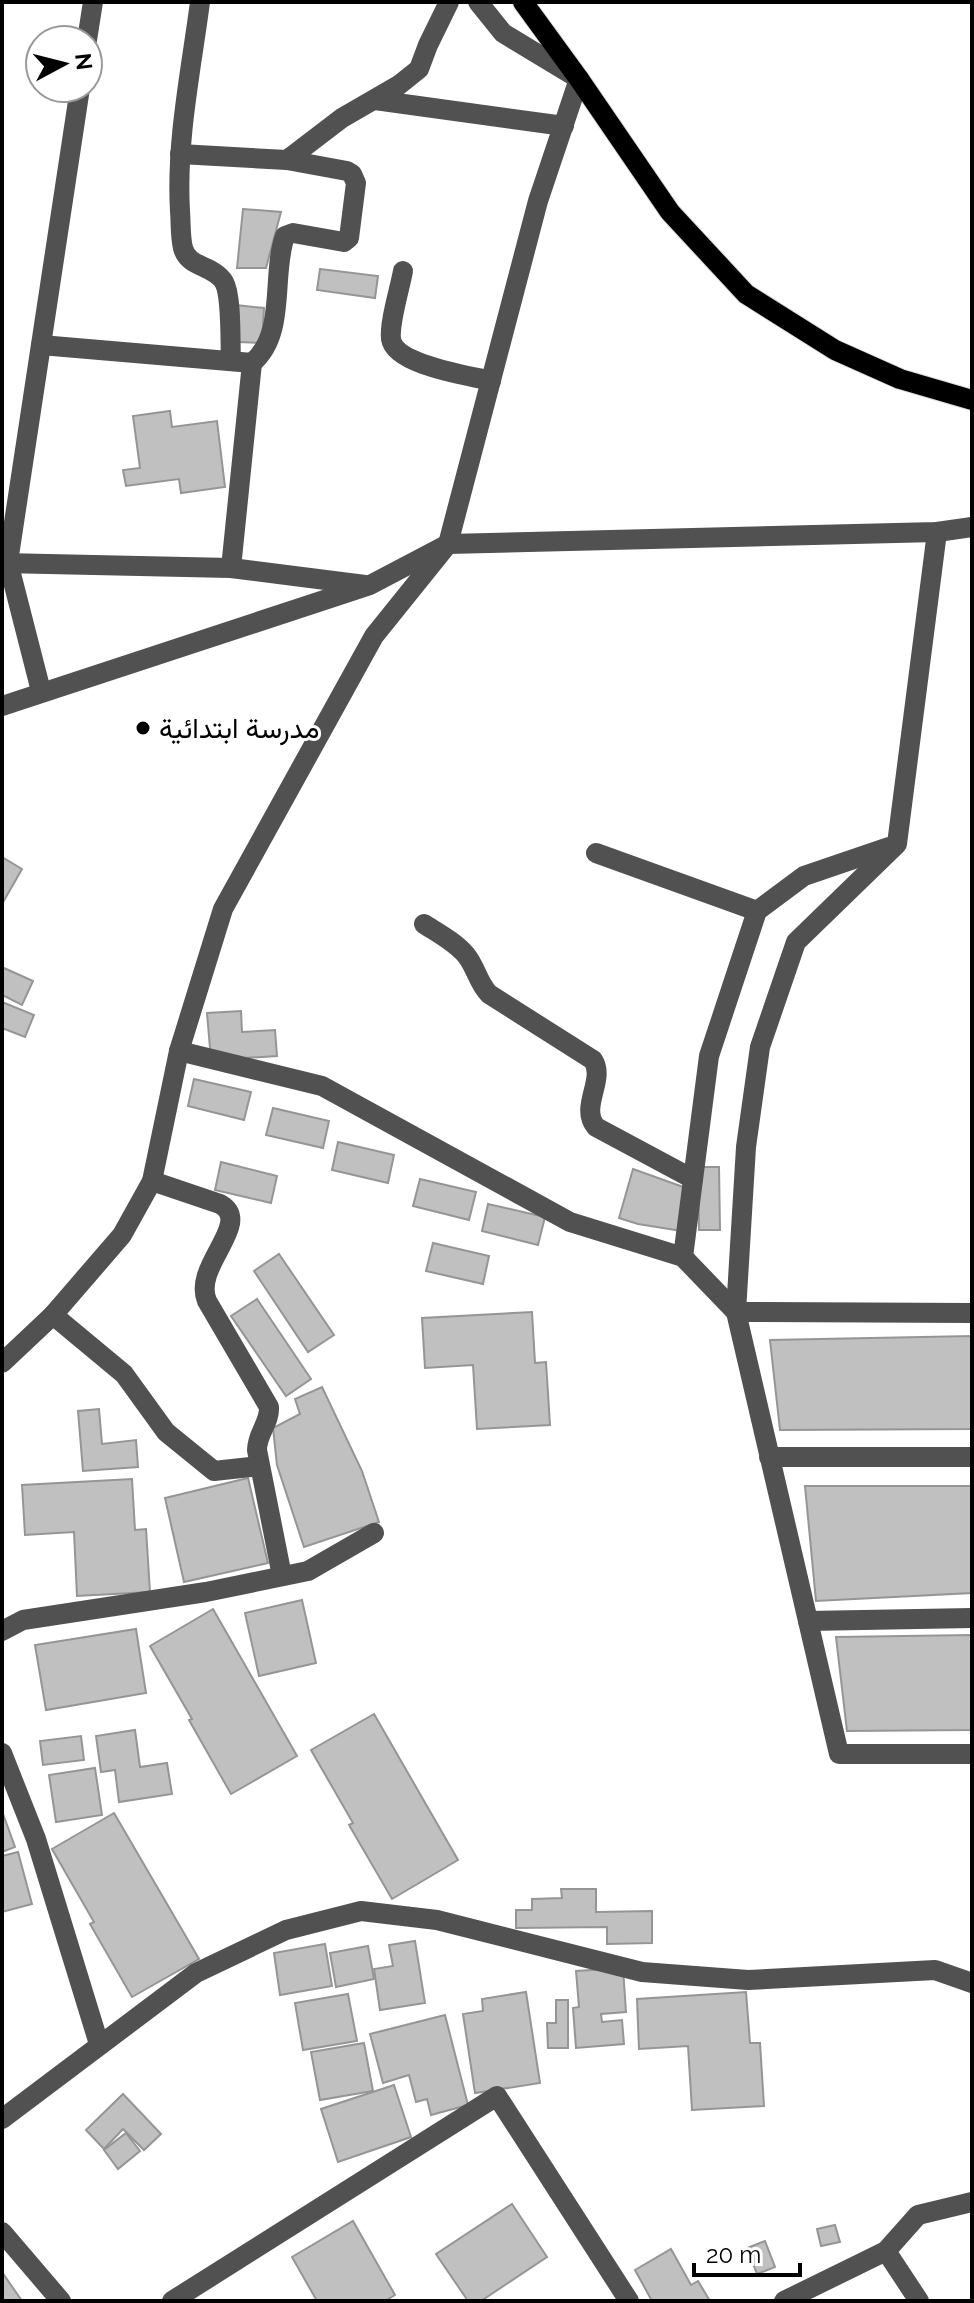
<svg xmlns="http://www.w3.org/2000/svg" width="974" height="2303" viewBox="0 0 974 2303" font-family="Raleway,Vazirmatn,sans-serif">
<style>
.building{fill:#c0c0c0;stroke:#959595;stroke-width:2}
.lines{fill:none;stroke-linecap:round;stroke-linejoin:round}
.major-casing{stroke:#dbdbdb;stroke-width:22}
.minor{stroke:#515151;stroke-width:20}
.major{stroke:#000;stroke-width:20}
.poi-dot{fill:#000;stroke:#fff;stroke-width:3}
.labels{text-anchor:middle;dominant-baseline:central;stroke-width:6;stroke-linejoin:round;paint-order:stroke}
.poi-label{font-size:28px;fill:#000;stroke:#fff;text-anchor:start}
</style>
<rect width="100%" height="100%" fill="#fff"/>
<!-- building -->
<g class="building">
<path d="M243 209 281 212 266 268H237Z"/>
<path d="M320 269 378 276 375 298 317 290Z"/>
<path d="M236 305 264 308 262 343 239 342Z"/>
<path d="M170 411 172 427 217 421 225 487 181 493 179 479 126 486 123 470 140 468 133 416Z"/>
<path d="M2 857 22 869 2 904Z"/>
<path d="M4 968 33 981 22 1005 2 995V973Z"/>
<path d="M2 1002 34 1015 25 1037 2 1028Z"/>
<path d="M241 1011 242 1032 275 1030 277 1056 211 1060 207 1013Z"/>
<path d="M194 1079 251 1092 244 1120 188 1106Z"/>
<path d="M273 1108 329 1121 323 1148 266 1135Z"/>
<path d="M338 1142 394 1155 388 1183 332 1170Z"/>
<path d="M221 1162 277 1176 271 1203 215 1190Z"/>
<path d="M698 1167H719L720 1230H699Z"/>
<path d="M633 1169 686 1188 682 1231 638 1224 619 1218Z"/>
<path d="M420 1179 476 1192 469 1220 413 1206Z"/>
<path d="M488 1204 545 1217 538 1245 482 1231Z"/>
<path d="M433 1243 489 1256 483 1284 426 1271Z"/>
<path d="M279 1254 334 1335 308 1352 254 1271Z"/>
<path d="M257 1299 311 1379 286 1396 231 1316Z"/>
<path d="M532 1312 535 1363 546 1362 550 1425 477 1429 473 1365 425 1368 422 1318Z"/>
<path d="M972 1336V1429L780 1430 770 1340Z"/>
<path d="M322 1387 362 1471 379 1522 304 1547 277 1465 273 1428 300 1414 295 1399Z"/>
<path d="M99 1409 102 1444 136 1440 138 1467 83 1471 78 1411Z"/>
<path d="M248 1478 268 1563 184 1582 165 1498Z"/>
<path d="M132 1479 135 1530 146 1529 150 1592 77 1596 74 1532 25 1535 22 1485Z"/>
<path d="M805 1486H972V1593L816 1601Z"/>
<path d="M302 1600 316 1663 259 1676 245 1613Z"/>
<path d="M213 1609 297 1756 231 1794 189 1720 192 1719 150 1646Z"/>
<path d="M136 1629 146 1693 46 1710 35 1645Z"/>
<path d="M972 1635V1730L847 1731 836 1637Z"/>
<path d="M374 1714 458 1860 392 1899 349 1825 353 1823 311 1750Z"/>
<path d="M135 1730 140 1767 167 1763 172 1794 119 1802 115 1770 101 1772 96 1736Z"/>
<path d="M81 1736 84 1760 43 1765 40 1741Z"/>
<path d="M95 1768 102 1815 56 1822 49 1775Z"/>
<path d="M2 1811 15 1847 2 1852Z"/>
<path d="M114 1813 199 1959 132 1997 90 1924 94 1922 52 1849Z"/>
<path d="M18 1852 32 1904 2 1912V1856Z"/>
<path d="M561 1889H596V1912L652 1911V1943L607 1944V1927L516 1928V1910H532V1899L562 1898Z"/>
<path d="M415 1941 425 2003 380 2010 374 1969 393 1966 389 1945Z"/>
<path d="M325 1944 332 1986 280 1995 274 1953Z"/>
<path d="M368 1946 374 1979 336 1987 330 1953Z"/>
<path d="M623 1968 626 2012 601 2014 602 2022 622 2020 624 2044 576 2048 573 2008 579 2007 576 1971Z"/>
<path d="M526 1992 540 2083 475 2093 463 2014 483 2011 482 1999Z"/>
<path d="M746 1992 750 2043H760L764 2106 692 2110 688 2046 639 2049 637 1999Z"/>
<path d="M348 1994 357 2041 303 2050 295 2003Z"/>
<path d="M556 2000H568V2048H548L547 2023H556Z"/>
<path d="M445 2015 468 2105 431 2115 427 2099 416 2102 409 2075 383 2083 370 2034Z"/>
<path d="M364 2043 373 2091 320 2100 311 2052Z"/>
<path d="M394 2085 411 2137 338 2162 321 2109Z"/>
<path d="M123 2094 161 2134 144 2150 123 2129 104 2149 86 2130Z"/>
<path d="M126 2133 140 2151 118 2169 104 2150Z"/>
<path d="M512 2204 547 2257 481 2301H468L436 2254Z"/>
<path d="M353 2221 395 2295 385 2301H317L292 2257Z"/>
<path d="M835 2225 840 2242 821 2246 817 2229Z"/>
<path d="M765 2241 775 2267 757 2274 747 2248Z"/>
<path d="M671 2249 691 2285 698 2281 710 2301H652L635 2270Z"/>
<path d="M2 2272 22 2301H2Z"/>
</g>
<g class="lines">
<defs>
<path id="major" d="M523 2 579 79 670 212 746 294 835 350 900 379 972 400"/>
</defs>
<!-- major casing -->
<use href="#major" class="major-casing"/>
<!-- minor -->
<g class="minor">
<path d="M200 2C191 71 176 141 180 211 181 223 180 236 183 248 188 268 214 265 224 282 232 296 230 343 231 361"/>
<path d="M87 40 93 2"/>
<path d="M375 100 564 126"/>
<path d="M180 154 287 160 342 118 399 85 419 69 428 45 449 2"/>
<path d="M403 271C400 288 389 323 391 339 395 365 467 375 491 381"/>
<path d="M41 345 252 363 231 568"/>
<path d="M252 363C287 334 271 275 285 236L293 233 344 242 349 238 356 183 352 174 347 171 287 160"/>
<path d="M937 532 897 844 796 942 760 1047 746 1147 736 1312 839 1754H972"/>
<path d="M2 563 231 568 365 585"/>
<path d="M41 691 8 562 80 88"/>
<path d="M2 706 370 585 448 544 937 532 972 527"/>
<path d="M596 853 757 911"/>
<path d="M424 924C438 933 455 942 466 955 476 967 478 983 489 994L593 1060C606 1080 579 1107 596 1127L693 1179"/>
<path d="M179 1051 322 1086 570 1222 683 1257 736 1312 972 1313"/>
<path d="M152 1181 220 1204C254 1223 192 1266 207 1301L269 1407C270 1423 257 1433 257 1450L282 1576"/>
<path d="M683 1257 709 1056 757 911 804 876 889 847"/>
<path d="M53 1315 124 1374 166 1432 214 1471 259 1466"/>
<path d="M2 1363 53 1315 122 1235 152 1181 179 1051 223 909 374 636 448 544 538 201 579 79 503 33 478 2"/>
<path d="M769 1457H972"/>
<path d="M808 1621 972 1618"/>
<path d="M2 1631 23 1620 206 1592 308 1571 374 1533"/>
<path d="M2 1753 36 1839 99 2044"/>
<path d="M2 2119 196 1973 286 1930 361 1911 437 1920 642 1972 748 1980 935 1970 972 1983"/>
<path d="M2 2232 61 2301"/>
<path d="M886 2251 919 2301"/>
<path d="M172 2301 497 2096 629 2301"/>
<path d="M784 2301 886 2251 918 2215 972 2202"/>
</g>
<!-- major -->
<use href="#major" class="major"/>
</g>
<!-- markers -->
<circle class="poi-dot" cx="143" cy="728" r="8"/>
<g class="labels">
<!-- poi labels -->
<g class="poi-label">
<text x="159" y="728">مدرسة ابتدائية</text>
</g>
</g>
<!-- border -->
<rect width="974" height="2303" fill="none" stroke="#000000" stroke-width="8"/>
<!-- north arrow -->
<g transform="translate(64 64) rotate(83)"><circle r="38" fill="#ffffff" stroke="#999999" stroke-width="2"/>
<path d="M0-6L14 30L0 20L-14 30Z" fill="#000000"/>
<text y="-12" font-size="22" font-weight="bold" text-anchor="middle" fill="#000000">N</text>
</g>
<!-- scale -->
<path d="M694 2263v12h106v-12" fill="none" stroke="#000000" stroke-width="4"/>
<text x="706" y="2263" font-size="24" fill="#000000" stroke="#ffffff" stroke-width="6" paint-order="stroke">20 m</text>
</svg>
